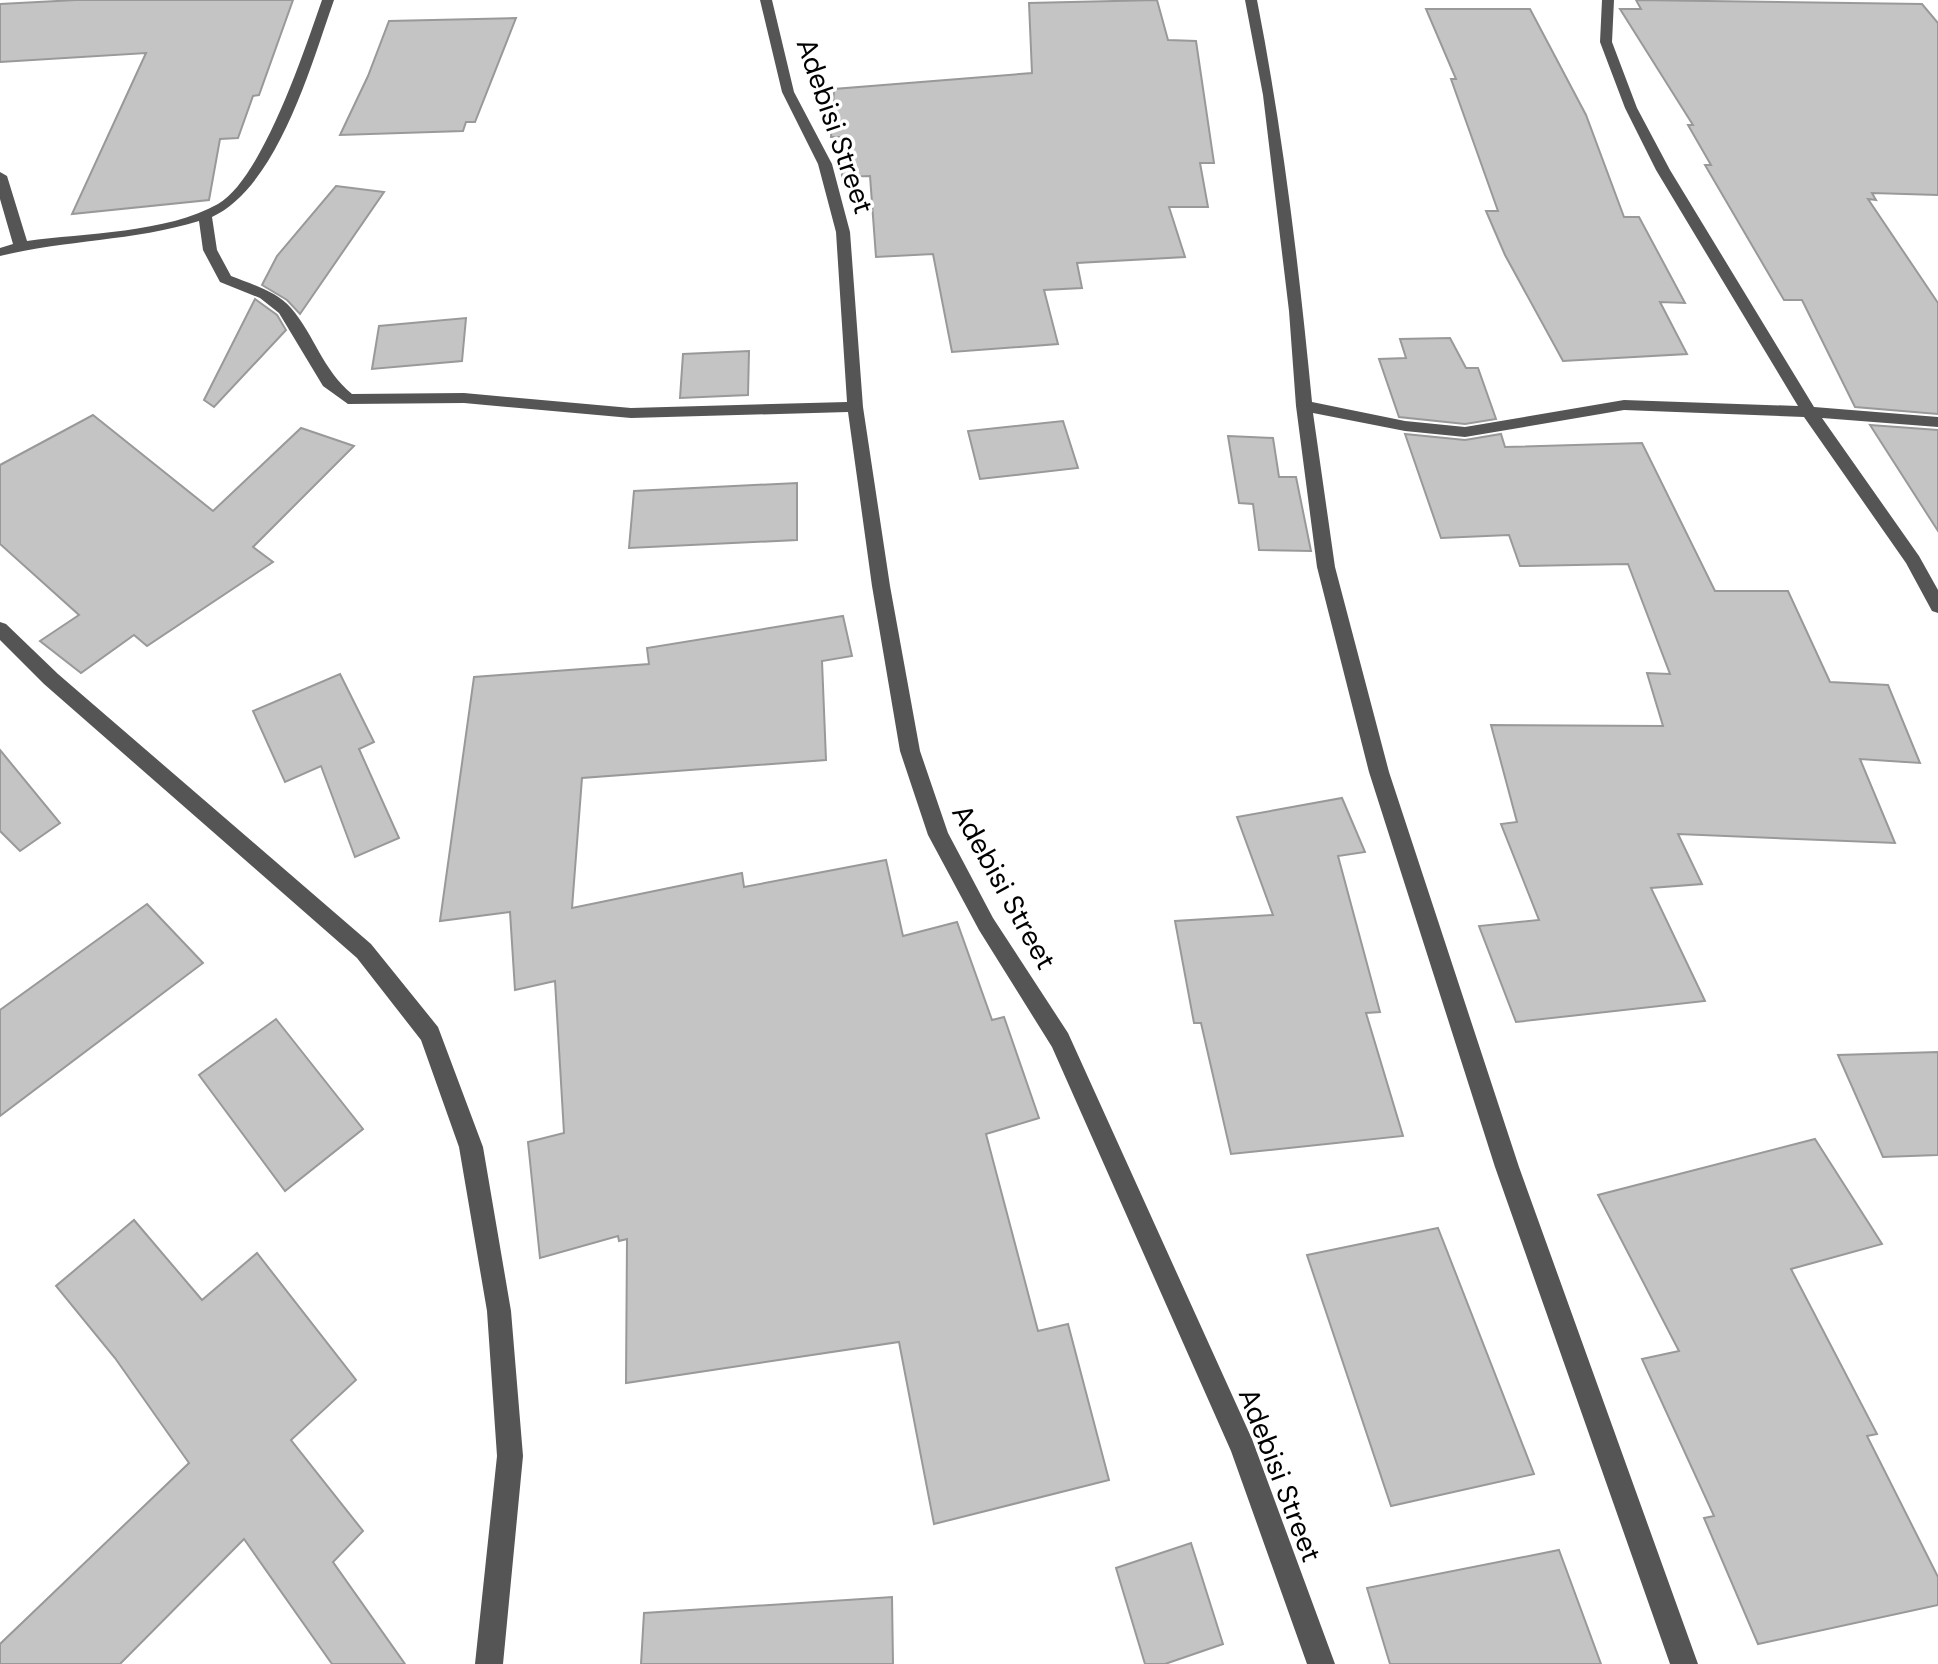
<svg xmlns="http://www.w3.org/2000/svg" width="1938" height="1664" viewBox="0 0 1938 1664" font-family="'DM Sans',sans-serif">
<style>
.building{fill:#c4c4c4;stroke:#999;stroke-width:2}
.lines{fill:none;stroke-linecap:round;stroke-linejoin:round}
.minor{fill:#555;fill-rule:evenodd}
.labels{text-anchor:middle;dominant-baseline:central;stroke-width:7;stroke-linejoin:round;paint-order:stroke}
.street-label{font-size:28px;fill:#000;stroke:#fff}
</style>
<rect width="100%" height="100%" fill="#fff"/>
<!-- building -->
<g class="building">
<path d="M76 0H293L259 95 253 96 238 138 220 139 209 200 72 214 146 53 0 62V4Z"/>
<path d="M1157 0 1168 40 1196 41 1214 163H1200L1208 207H1169L1185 257 1077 263 1082 288 1044 290 1058 344 952 352 933 254 876 257 870 176 842 177 840 137H831L834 89 1032 73 1029 3Z"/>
<path d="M1636 0 1922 4 1938 23V195L1872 193 1876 200 1868 199 1938 303V414L1855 407 1802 300H1784L1705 165H1711L1688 125H1693L1620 9H1641Z"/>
<path d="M1426 9H1530L1586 115 1624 217H1639L1685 303 1660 302 1687 354 1563 361 1505 255 1486 211H1498L1451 79H1456Z"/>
<path d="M516 18 475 122H466L463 131 340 135 368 76 389 21Z"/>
<path d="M336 186 384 192 300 314 287 300 262 285 277 256Z"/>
<path d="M255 299 277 315 286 330 214 407 204 400Z"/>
<path d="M466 318 462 361 372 369 379 326Z"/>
<path d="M1450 338 1466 368H1478L1496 419 1465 424 1399 417 1379 359 1406 358 1400 339Z"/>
<path d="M749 351 748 395 680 398 683 354Z"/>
<path d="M93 415 213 511 301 428 354 446 253 547 273 562 147 646 134 635 81 673 40 641 79 615 0 544V465Z"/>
<path d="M1063 421 1078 468 980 479 968 431Z"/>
<path d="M1870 425 1938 430V531Z"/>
<path d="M1405 434 1465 440 1501 434 1505 447 1642 443 1715 591H1788L1830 682 1888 685 1920 763 1860 759 1895 843 1678 834 1702 884 1651 888 1705 1001 1516 1022 1479 926 1539 920 1501 824 1517 822 1491 725 1663 726 1647 673 1670 674 1628 564 1520 566 1509 535 1441 538Z"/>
<path d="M1228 436 1273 438 1279 477H1296L1311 551 1259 550 1253 504 1239 503Z"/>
<path d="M797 483V540L629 548 634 491Z"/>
<path d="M843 616 852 656 822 661 826 760 582 778 572 908 742 873 744 887 886 860 903 936 957 922 992 1020 1004 1017 1039 1118 986 1134 1038 1331 1068 1324 1109 1480 934 1524 899 1342 626 1383 627 1239 619 1241 618 1236 540 1258 528 1142 564 1133 555 981 515 990 510 912 440 921 474 677 649 664 647 648Z"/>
<path d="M340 674 374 742 359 749 399 838 355 857 321 766 285 782 253 711Z"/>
<path d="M0 750 60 823 20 851 0 831Z"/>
<path d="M1342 798 1365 852 1338 856 1380 1012 1366 1013 1403 1136 1231 1154 1201 1023H1194L1175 921 1273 915 1237 817Z"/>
<path d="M147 904 203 963 0 1116V1010Z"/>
<path d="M276 1019 363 1129 285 1191 199 1075Z"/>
<path d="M1938 1052V1155L1883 1157 1838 1055Z"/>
<path d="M1815 1139 1882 1244 1791 1269 1877 1434 1867 1436 1938 1577V1605L1758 1644 1704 1518 1714 1516 1642 1359 1679 1351 1598 1195Z"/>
<path d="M134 1220 202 1300 257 1253 356 1380 291 1440 363 1531 333 1562 405 1664H332L244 1539 120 1664H0V1644L189 1463 115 1358 56 1286Z"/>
<path d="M1438 1228 1534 1474 1391 1506 1307 1255Z"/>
<path d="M1191 1543 1223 1644 1165 1664H1145L1116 1568Z"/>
<path d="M1559 1550 1601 1664H1390L1367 1588Z"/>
<path d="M892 1597 893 1664H641L644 1613Z"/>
</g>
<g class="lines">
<!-- minor -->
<g class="minor">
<path d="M322 0H334C311 65 278 186 212 217L217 250 231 276C251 284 276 291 291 308 315 336 322 369 352 394L464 393 631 408 847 402 836 232 818 164 782 92 760 0H772L794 92 832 164 850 232 863 407 890 586 920 751 948 833 993 918 1068 1033 1252 1439 1335 1664H1307L1231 1451 1052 1047 979 930 928 835 900 751 872 586 848 412 631 418 464 403 348 404 323 386 279 313 260 298 220 282 203 250 199 221C134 241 65 240 0 256V248L13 244 0 199V172L7 176 27 241C84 233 167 233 218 204 262 179 305 49 322 0Z"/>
<path d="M1245 0H1257C1283 133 1299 267 1312 402L1405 421 1465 427 1624 400 1798 406 1656 170 1625 108 1600 42 1602 0H1614L1612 42 1637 108 1670 170 1814 407 1938 417V427L1822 418 1919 556 1938 590V613L1932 611 1906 563 1804 417 1624 410 1465 437 1405 431 1313 413 1335 567 1389 772 1519 1167 1698 1664H1670L1495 1167 1369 772 1317 567 1296 406 1289 311 1263 95Z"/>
<path d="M0 622 6 624 58 674 371 944 438 1027 483 1147 511 1311 523 1456 503 1664H475L497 1456 487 1311 459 1147 421 1040 357 958 44 684 0 640Z"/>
</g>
</g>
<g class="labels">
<!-- street labels -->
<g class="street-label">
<text transform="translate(835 126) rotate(71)">Adebisi Street</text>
<text transform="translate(1004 887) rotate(61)">Adebisi Street</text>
<text transform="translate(1280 1475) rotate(69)">Adebisi Street</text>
</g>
</g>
</svg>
